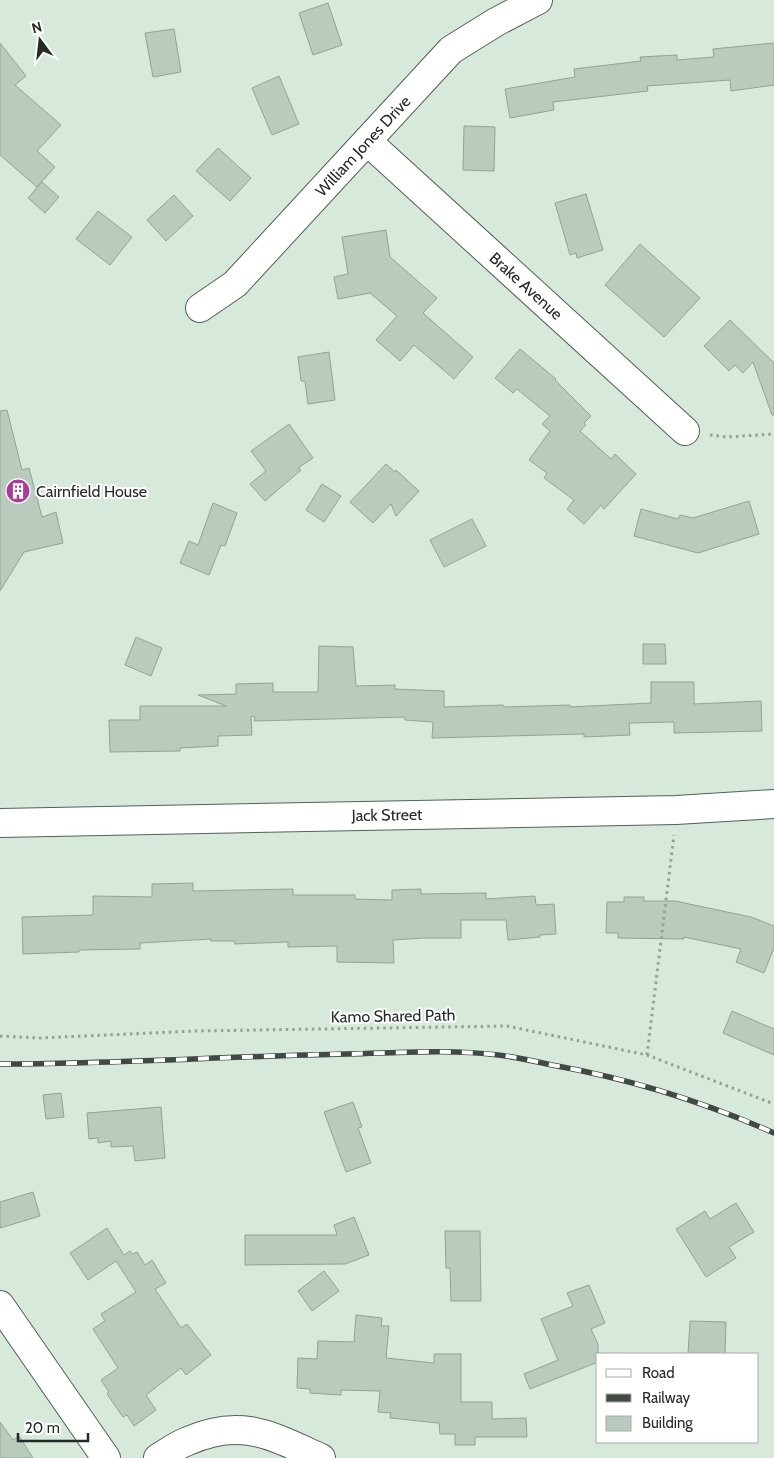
<svg xmlns="http://www.w3.org/2000/svg" width="774" height="1458" viewBox="0 0 774 1458" font-family="Cabin,sans-serif">
<style>
.building{fill:#b8cbbd;stroke:#91a395}
.lines{fill:none;stroke-linecap:round;stroke-linejoin:round}
.minor-casing{stroke:#516255;stroke-width:30}
.path{stroke:#93a196;stroke-width:3;stroke-dasharray:2.5 4;stroke-linecap:butt}
.minor{stroke:#fff;stroke-width:28}
.rail-casing{stroke:#404942;stroke-width:5.5}
.rail{stroke:#fff;stroke-width:4;stroke-dasharray:11;stroke-linecap:butt}
.labels{text-anchor:middle;dominant-baseline:central;stroke-width:4;stroke-linejoin:round;paint-order:stroke}
.street-label{font-size:16px;fill:#242b26;stroke:#fff}
.poi-label{font-size:16px;fill:#242b26;stroke:#fff;text-anchor:start}
</style>
<rect width="100%" height="100%" fill="#d6e9da"/>
<!-- building -->
<g class="building">
<path d="M328 3 342 45 313 55 299 13Z"/>
<path d="M174 29 181 72 153 77 145 33Z"/>
<path d="M0 43 26 76 15 85 61 125 37 151 55 167 37 187 0 155Z"/>
<path d="M774 43V85L731 91 730 80 647 86 648 91 553 102 554 110 510 118 505 89 575 77 574 69 641 61 640 57 677 55V60L714 57 713 49Z"/>
<path d="M279 76 299 124 272 135 252 88Z"/>
<path d="M464 126 495 127 494 171 463 170Z"/>
<path d="M218 148 251 178 230 201 196 171Z"/>
<path d="M42 182 59 197 45 213 28 198Z"/>
<path d="M586 194 603 250 577 258 576 253 570 255 555 203Z"/>
<path d="M174 195 193 216 166 241 147 220Z"/>
<path d="M98 211 132 237 110 265 76 239Z"/>
<path d="M386 230 390 257 437 298 423 313 473 357 454 379 414 345 400 361 376 340 397 316 370 293 338 299 334 277 348 274 342 237Z"/>
<path d="M640 244 700 298 664 337 605 285Z"/>
<path d="M730 320 774 363V415H772L753 362 743 373 735 365 729 371 704 346Z"/>
<path d="M520 349 556 379 555 380 591 416 584 423 586 425 580 431 611 459 615 454 636 474 604 509 601 505 584 524 567 509 574 500 544 478 547 473 529 460 550 431 542 424 550 416 517 389 513 393 495 378Z"/>
<path d="M329 352 335 400 308 404 305 381H301L298 357Z"/>
<path d="M7 410 22 470 29 468 42 517 56 512 63 543 24 552 0 591V411Z"/>
<path d="M289 424 313 458 298 468 301 470 265 501 250 484 266 471 251 451Z"/>
<path d="M386 464 395 472 396 470 419 491 396 516 391 504 373 523 350 502Z"/>
<path d="M322 484 341 496 324 522 306 510Z"/>
<path d="M749 501 759 534 698 553 634 536 641 509 678 519 680 515 693 518Z"/>
<path d="M213 503 237 513 225 546 221 545 209 575 180 563 189 541 198 545Z"/>
<path d="M472 519 486 546 444 567 430 540Z"/>
<path d="M136 637 162 648 151 676 125 665Z"/>
<path d="M643 644H665L666 664H643Z"/>
<path d="M319 646 353 647 356 686 395 685V689L444 691V707L503 705 504 707 570 705V707L651 703V682H694V704L761 701 762 731 674 733V722L629 723 630 735 584 737V734L432 738 433 722 405 720V717L254 721 255 717 251 716 252 735 218 736V746L180 748V751L110 752 109 720H140V706H226L198 695 236 694V684L273 683V692H318Z"/>
<path d="M193 883V891L293 889V895H355V899L392 900V890L421 889V894L486 893V899L535 896 536 905 554 904 556 934 540 935V937L508 940 506 920H461V938H423L393 940 394 963 337 962V946L288 947V942L235 944 234 941H211V939L140 943V949L79 950V952L23 954 22 917 93 915V896L152 897V884Z"/>
<path d="M624 897H644V901H675L751 917 774 926V948L764 973 736 962 741 949 684 937V939L618 938V933H606L607 902H624Z"/>
<path d="M732 1011 774 1029V1055L723 1033Z"/>
<path d="M61 1093 64 1117 46 1119 43 1095Z"/>
<path d="M353 1102 362 1127 358 1128 371 1163 346 1172 324 1112Z"/>
<path d="M161 1107 165 1158 135 1161 133 1146 111 1147V1141L98 1143V1138L89 1139 87 1113Z"/>
<path d="M33 1192 40 1216 0 1228V1202Z"/>
<path d="M736 1203 754 1232 729 1247 736 1258 706 1277 676 1229 705 1211 710 1219Z"/>
<path d="M354 1217 369 1255 345 1264 245 1265V1235H337L334 1225Z"/>
<path d="M107 1228 124 1255 130 1251 133 1254 137 1252 145 1265 152 1260 166 1283 155 1289 181 1328 187 1324 211 1355 186 1375 181 1368 146 1395 156 1410 134 1426 127 1415 123 1417 107 1394 109 1392 101 1380 118 1368 93 1329 105 1321 101 1314 136 1292 116 1261 88 1280 70 1253Z"/>
<path d="M445 1231H480L481 1301H451L450 1268H446Z"/>
<path d="M324 1271 339 1291 312 1311 298 1291Z"/>
<path d="M589 1285 605 1323 591 1329 598 1344V1362L530 1389 524 1374 558 1360 541 1319 573 1306 567 1293Z"/>
<path d="M356 1315 382 1318 381 1326H389L386 1358 434 1363V1354H461V1402H492V1419L526 1418 527 1437H475V1445H455V1434H440L439 1423 390 1418 391 1413 378 1412 380 1391 341 1390V1395L310 1393V1389L297 1388 298 1358 317 1359 318 1341 354 1342Z"/>
<path d="M690 1321 726 1322 725 1354H688Z"/>
<path d="M0 1422 13 1440 19 1436 33 1458H0Z"/>
</g>
<g class="lines">
<defs>
<g id="minor">
<path d="M367 141 685 431"/>
<path d="M200 308 235 284 451 50 496 22 538 0"/>
<path d="M0 823 676 810 774 804"/>
<path d="M0 1305 106 1458"/>
<path d="M158 1458C168 1452 177 1445 188 1441 242 1417 272 1436 321 1458"/>
</g>
</defs>
<!-- minor casing -->
<use href="#minor" class="minor-casing"/>
<!-- path -->
<g class="path">
<path d="M710 435 726 437 774 434"/>
<path d="M0 1036 39 1038 195 1031 507 1026 647 1055 774 1104"/>
<path d="M647 1055 674 835"/>
</g>
<!-- minor -->
<use href="#minor" class="minor"/>
<defs>
<path id="rail" d="M0 1064C116 1064 232 1056 347 1054 397 1053 448 1049 498 1055 516 1057 534 1061 552 1065 630 1079 702 1101 774 1133"/>
</defs>
<!-- rail casing -->
<use href="#rail" class="rail-casing"/>
<!-- rail -->
<use href="#rail" class="rail"/>
</g>
<!-- icons -->
<defs>
<symbol id="building-disc" viewBox="-11 -11 22 22"><circle r="9.5" fill="#a93d9c" stroke="#fff"/><path d="M-4-6H4V6H1V3H-1V6H-4ZM-2.5-4.3h1.7v1.8h-1.7ZM.8-4.3h1.7v1.8H.8ZM-2.5-1h1.7V.8h-1.7ZM.8-1h1.7V.8H.8Z" fill="#fff"/></symbol>
</defs>
<g fill-rule="evenodd">
<use href="#building-disc" x="4" y="477" width="28" height="28"/>
</g>
<g class="labels">
<!-- street labels -->
<g class="street-label">
<text transform="translate(363 146) rotate(-47)">William Jones Drive</text>
<text transform="translate(526 286) rotate(42)">Brake Avenue</text>
<text transform="translate(387 815) rotate(-1)">Jack Street</text>
<text transform="translate(393 1016) rotate(-1)">Kamo Shared Path</text>
</g>
<!-- poi labels -->
<g class="poi-label">
<text x="36" y="491">Cairnfield House</text>
</g>
</g>
<!-- legend -->
<rect x="596" y="1353" width="162" height="90" fill="#ffffff" stroke="#a7aaa8"/>
<rect x="606" y="1369" width="25" height="8" fill="#ffffff" stroke="#a7aaa8"/>
<text x="642" y="1378" font-size="15" fill="#242b26">Road</text>
<rect x="606" y="1394" width="25" height="8" fill="#404942" stroke="#a7aaa8"/>
<text x="642" y="1403" font-size="15" fill="#242b26">Railway</text>
<rect x="606" y="1416" width="25" height="15" fill="#b8cbbd" stroke="#a7aaa8"/>
<text x="642" y="1428" font-size="15" fill="#242b26">Building</text>
<!-- north arrow -->
<g transform="translate(40 40) rotate(345)" stroke="#ffffff" stroke-width="4" paint-order="stroke">
<path d="M0-4L9 19L0 12L-9 19Z" fill="#242b26"/>
<text y="-8" font-size="14" font-weight="bold" text-anchor="middle" fill="#242b26">N</text>
</g>
<!-- scale -->
<path d="M18 1433v8h70v-8" fill="none" stroke="#242b26" stroke-width="2.5"/>
<text x="25" y="1433" font-size="15" fill="#242b26" stroke="#ffffff" stroke-width="4" paint-order="stroke">20 m</text>
</svg>
